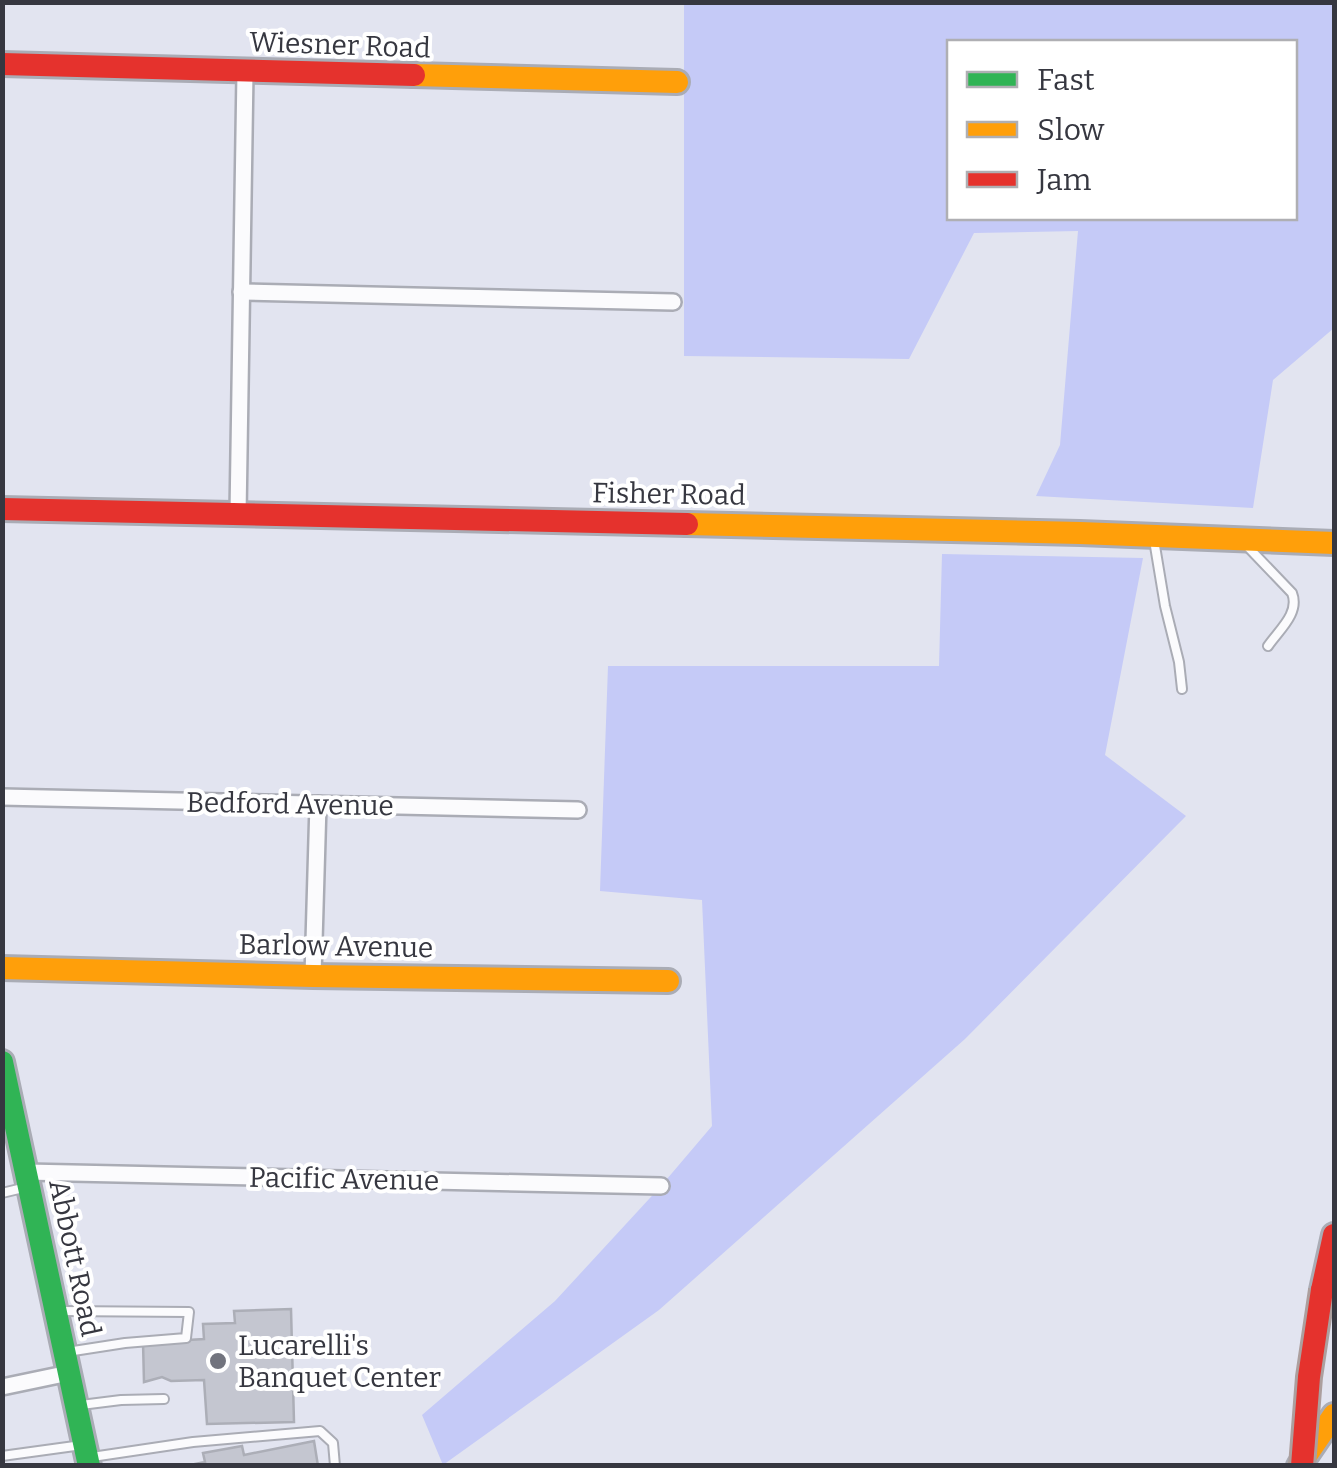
<svg xmlns="http://www.w3.org/2000/svg" width="1337" height="1468" viewBox="0 0 1337 1468" font-family="Bitter,serif">
<style>
.green{fill:#c5caf7;fill-rule:evenodd}
.building{fill:#c4c6d0;stroke:#acaeb7;stroke-width:2.5}
.lines{fill:none;stroke-linecap:round;stroke-linejoin:round}
.lane-casing{stroke:#aaacb5;stroke-width:12}
.street-casing{stroke:#aaacb5;stroke-width:20}
.fast-casing{stroke:#aaacb5;stroke-width:28}
.slow-casing{stroke:#aaacb5;stroke-width:28}
.jam-casing{stroke:#aaacb5;stroke-width:28}
.lane{stroke:#fbfbfd;stroke-width:8}
.street{stroke:#fbfbfd;stroke-width:15}
.fast{stroke:#30b455;stroke-width:22}
.slow{stroke:#ff9f0a;stroke-width:22}
.jam{stroke:#e5322d;stroke-width:22}
.jam-bridge-casing{stroke:#ac9f9e;stroke-width:28;stroke-linecap:butt}
.jam-bridge{stroke:#e5322d;stroke-width:22}
.poi-dot{fill:#72747e;stroke:#fff;stroke-width:4}
.labels{text-anchor:middle;dominant-baseline:central;stroke-width:8;stroke-linejoin:round;paint-order:stroke}
.street-label{font-size:28px;fill:#363740;stroke:#fff}
.poi-label{font-size:28px;fill:#363740;stroke:#fff;text-anchor:start}
</style>
<rect width="100%" height="100%" fill="#e2e4f0"/>
<!-- green -->
<g class="green">
<path d="M684 3H1334V328L1273 380 1253 508 1036 496 1060 445 1078 231 974 233 909 359 684 356ZM949 42H1294V218H949Z"/>
<path d="M942 554 1143 558 1105 755 1186 816 965 1039 659 1310 443 1465 422 1415 555 1301 661 1186 712 1126 702 900 600 891 608 666H939Z"/>
</g>
<!-- building -->
<g class="building">
<path d="M291 1309 294 1422 207 1424 204 1380 171 1381 162 1377 144 1382 143 1342 163 1344 171 1341 204 1339 203 1324 235 1323 234 1311Z"/>
<path d="M314 1441 318 1466H185L205 1462 203 1453 242 1446 244 1455Z"/>
</g>
<g class="lines">
<defs>
<g id="lane">
<path d="M1154 540 1165 606 1179 662 1182 689"/>
<path d="M1247 546 1292 593C1300 613 1279 630 1268 646"/>
<path d="M2 1193 27 1187"/>
<path d="M60 1311 189 1312 186 1338 125 1343 67 1352"/>
<path d="M81 1405 121 1400 164 1399"/>
<path d="M2 1456 82 1445"/>
<path d="M92 1457 193 1442 320 1431 333 1443 335 1466"/>
</g>
<g id="street">
<path d="M241 292 673 302"/>
<path d="M238 515 245 72"/>
<path d="M2 797 578 810"/>
<path d="M313 976 318 804"/>
<path d="M26 1172 661 1186"/>
<path d="M2 1387 69 1373"/>
</g>
<path id="fast" d="M2 1062 89 1466"/>
<g id="slow">
<path d="M414 75 677 82"/>
<path d="M687 524 1080 533 1334 543"/>
<path d="M2 968 313 976 668 981"/>
<path d="M1299 1466 1334 1415"/>
</g>
<g id="jam">
<path d="M2 64 414 75"/>
<path d="M2 509 687 524"/>
<path d="M1322 1290 1334 1235"/>
</g>
</defs>
<!-- lane casing -->
<use href="#lane" class="lane-casing"/>
<!-- street casing -->
<use href="#street" class="street-casing"/>
<!-- fast casing -->
<use href="#fast" class="fast-casing"/>
<!-- slow casing -->
<use href="#slow" class="slow-casing"/>
<!-- jam casing -->
<use href="#jam" class="jam-casing"/>
<!-- lane -->
<use href="#lane" class="lane"/>
<!-- street -->
<use href="#street" class="street"/>
<!-- fast -->
<use href="#fast" class="fast"/>
<!-- slow -->
<use href="#slow" class="slow"/>
<!-- jam -->
<use href="#jam" class="jam"/>
<defs>
<path id="jam-bridge" d="M1302 1466 1309 1377 1322 1290"/>
</defs>
<!-- jam-bridge casing -->
<use href="#jam-bridge" class="jam-bridge-casing"/>
<!-- jam-bridge -->
<use href="#jam-bridge" class="jam-bridge"/>
</g>
<!-- markers -->
<circle class="poi-dot" cx="218" cy="1361" r="10"/>
<g class="labels">
<!-- street labels -->
<g class="street-label">
<text transform="translate(340 45) rotate(2)">Wiesner Road</text>
<text transform="translate(669 494) rotate(1)">Fisher Road</text>
<text transform="translate(290 804) rotate(1)">Bedford Avenue</text>
<text transform="translate(336 946) rotate(1)">Barlow Avenue</text>
<text transform="translate(344 1179) rotate(1)">Pacific Avenue</text>
<text transform="translate(75 1258) rotate(78)">Abbott Road</text>
</g>
<!-- poi labels -->
<g class="poi-label">
<text x="238" y="1345">Lucarelli's<tspan x="238" dy="32">Banquet Center</tspan></text>
</g>
</g>
<!-- border -->
<rect width="1337" height="1468" fill="none" stroke="#363740" stroke-width="10"/>
<!-- legend -->
<rect x="947" y="40" width="350" height="180" fill="#ffffff" stroke="#afafb3" stroke-width="2.5"/>
<rect x="967" y="72" width="50" height="15" fill="#30b455" stroke="#afafb3" stroke-width="2.5"/>
<text x="1037" y="90" font-size="30" fill="#363740">Fast</text>
<rect x="967" y="122" width="50" height="15" fill="#ff9f0a" stroke="#afafb3" stroke-width="2.5"/>
<text x="1037" y="140" font-size="30" fill="#363740">Slow</text>
<rect x="967" y="172" width="50" height="15" fill="#e5322d" stroke="#afafb3" stroke-width="2.5"/>
<text x="1037" y="190" font-size="30" fill="#363740">Jam</text>
</svg>
